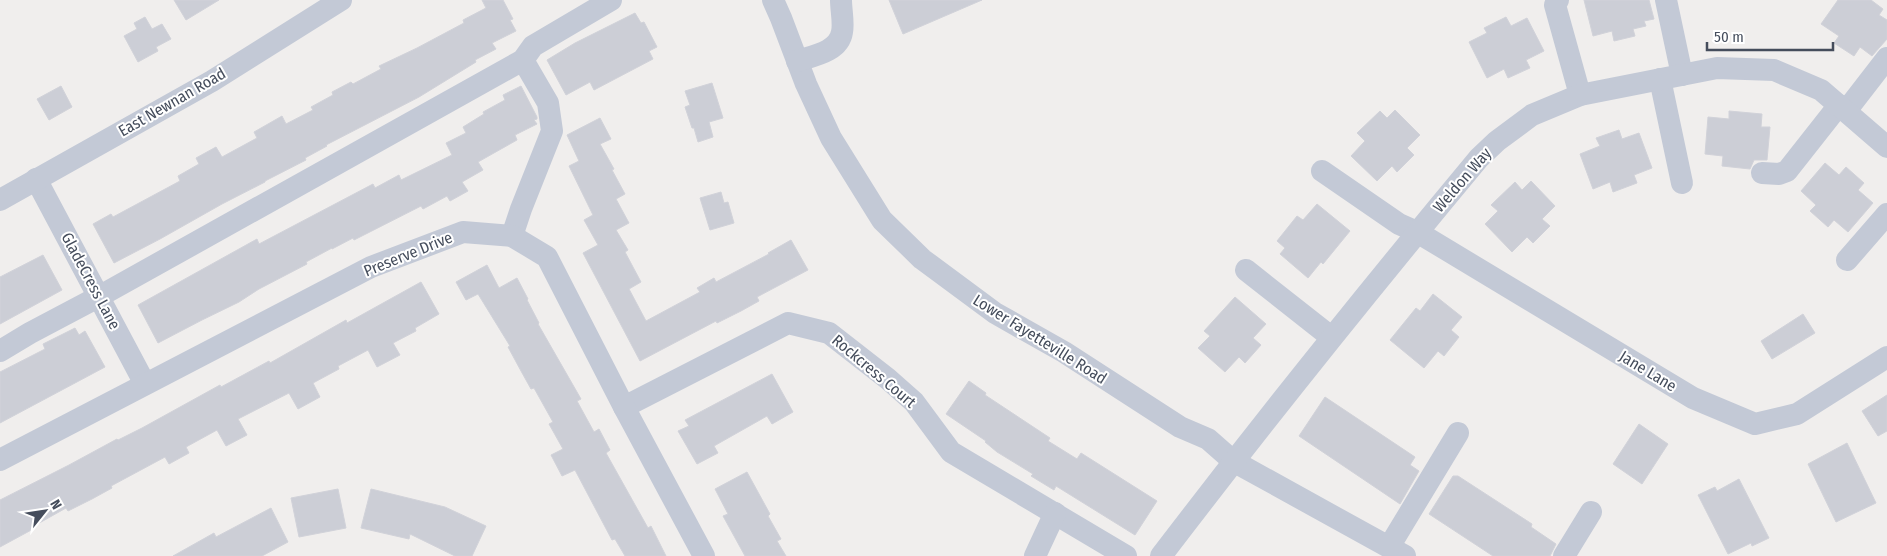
<svg xmlns="http://www.w3.org/2000/svg" width="1887" height="556" viewBox="0 0 1887 556" font-family="'Fira Sans Condensed',sans-serif">
<style>
.building{fill:#ccced6;stroke:#d1d2d9}
.lines{fill:none;stroke-linecap:round;stroke-linejoin:round}
.minor{stroke:#c3c9d6;stroke-width:22}
.labels{text-anchor:middle;dominant-baseline:central;stroke-width:4;stroke-linejoin:round;paint-order:stroke}
.street-label{font-size:16px;fill:#454d5c;stroke:#fff}
</style>
<rect width="100%" height="100%" fill="#f0eeed"/>
<!-- building -->
<g class="building">
<path d="M174 0H219L186 20Z"/>
<path d="M482 0H503L513 19 510 20 516 31 492 43 496 49 475 60 476 62 419 97 326 145 327 146 305 158 306 160 265 181V182L222 204 160 239 114 263 93 224 111 214 113 217 180 181 178 176 199 164 196 158 216 147 222 157 257 138 254 132 282 116 286 124 313 110 311 107 333 95 332 92 351 82 353 84 381 69 379 66 417 48 464 23 463 20 486 8Z"/>
<path d="M889 0H982L903 34Z"/>
<path d="M1584 0H1649L1654 19 1644 21 1646 26 1633 29 1635 36 1614 41 1612 31 1593 36Z"/>
<path d="M1838 0H1871L1883 9 1879 15 1887 20V39L1872 56 1860 47 1854 56 1834 43 1839 36 1821 24Z"/>
<path d="M635 13 641 23 644 22 657 47 649 51 653 59 594 90 590 82 566 95 547 60 575 43Z"/>
<path d="M145 17 152 29 162 24 171 39 156 47 158 51 138 62 124 36 137 29 134 23Z"/>
<path d="M1506 17 1511 26 1527 18 1544 51 1526 60 1530 68 1508 78 1504 69 1487 78 1469 42 1487 33 1484 28Z"/>
<path d="M712 83 723 118 709 122 713 137 698 142 694 128H692L685 107 690 105 685 91Z"/>
<path d="M61 86 72 107 49 120 37 99Z"/>
<path d="M521 86 537 117V119L534 120 537 124 515 135 517 140 478 162 483 170 462 182 468 191 450 201 447 196 423 209 421 206 354 240 353 238 332 249V248L306 262 307 264 259 289 239 302 202 320 158 343 138 305 257 239 259 244 373 184 375 188 399 175 401 180 452 155 446 143 466 133 463 127 484 114 483 112 505 100 503 95Z"/>
<path d="M1395 110 1420 135 1407 148 1414 155 1397 172 1392 166 1377 181 1351 156 1365 141 1357 133 1380 111 1387 118Z"/>
<path d="M1729 111 1762 114 1761 127H1770L1767 160H1754L1750 169 1722 166 1723 156 1705 154 1708 117 1729 119Z"/>
<path d="M600 118 611 139 600 144 614 169 612 170 625 194 616 199 629 223 616 230 628 250 625 252 641 282 629 289 646 321 700 292 697 288 714 278 716 282 769 254 768 253 791 240 808 270 757 297 759 301 741 311 717 323 716 321 640 361 583 253 598 245 584 220 593 215 569 166 579 161 567 135Z"/>
<path d="M1619 130 1622 139 1639 133 1652 168 1634 175 1637 183 1613 192 1610 182 1593 189 1580 154 1600 146 1596 138Z"/>
<path d="M1825 163 1839 175 1846 167 1864 183 1858 190 1873 203 1848 232 1834 220 1828 227 1810 211 1816 205 1801 191Z"/>
<path d="M1531 181 1555 206 1542 219 1550 226 1533 243 1527 237 1512 252 1485 224 1498 211 1491 205 1515 182 1522 190Z"/>
<path d="M721 192 724 203 728 202 734 223 710 230 700 198Z"/>
<path d="M1317 204 1350 231 1323 264 1321 262 1308 278 1280 254 1285 248 1277 241 1297 216 1303 220Z"/>
<path d="M43 255 62 290 0 324V277Z"/>
<path d="M487 265 499 288 517 278 528 299 527 300 539 323 538 324 581 399 577 401 594 432 599 429 610 450 606 453 648 528 651 526 666 556H625L615 539 612 540 575 470 562 476 551 455 563 449 549 424 553 422 534 388 531 389 521 371 508 347 510 346 478 294 466 300 456 282Z"/>
<path d="M421 282 439 314 415 328 416 331 393 343 400 355 377 367 368 350 338 366 339 369 313 383 320 397 298 409 289 393 238 419 247 435 226 446 217 430 186 447 189 453 169 464 165 457 111 486 112 488 92 499 68 511 66 508 34 526 35 528 0 547V500L69 465 117 439 118 440 142 428 220 385 221 387 269 361 270 363 346 320 347 323Z"/>
<path d="M1433 294 1462 317 1451 330 1459 337 1444 356 1438 351 1424 368 1390 340 1416 308 1420 311Z"/>
<path d="M1235 297 1266 324 1253 338 1261 345 1245 363 1239 357 1225 372 1198 348 1210 336 1204 331Z"/>
<path d="M1803 314 1815 333 1772 359 1761 341Z"/>
<path d="M75 328 79 335 85 331 105 367 0 423V372L45 349 43 344Z"/>
<path d="M772 374 793 412 772 424 767 416 714 446 718 453 697 464 678 431 689 426 685 420Z"/>
<path d="M969 381 986 393 985 395 1050 438 1048 441 1077 459 1081 453 1157 501 1135 535 1056 486 1054 490 1031 476 1033 474 997 452 985 442 986 441 946 414Z"/>
<path d="M1887 395V431L1878 436 1862 411Z"/>
<path d="M1325 397 1415 457 1410 465 1419 471 1400 504 1299 436Z"/>
<path d="M1639 424 1668 444 1642 484 1613 464Z"/>
<path d="M1847 443 1876 503 1836 522 1808 464Z"/>
<path d="M747 472 770 514 768 516 781 539 777 541 786 556H745L723 516 728 514 715 489Z"/>
<path d="M1453 476H1458L1532 524 1531 527 1556 544 1550 556H1493L1429 514Z"/>
<path d="M1739 479 1769 538 1752 546 1751 543 1728 554 1698 495 1715 487 1717 491Z"/>
<path d="M338 489 346 528 299 537 291 498Z"/>
<path d="M371 489 445 507 486 526 472 556H455L410 534 409 539 361 528Z"/>
<path d="M271 508 288 542 262 556H173L214 533 216 537Z"/>
</g>
<g class="lines">
<!-- minor -->
<g class="minor">
<path d="M773 0 781 18 806 84 831 138 882 220 922 259 995 313 1064 352 1180 427 1208 439 1233 461 1405 556"/>
<path d="M1558 0 1555 5 1580 95"/>
<path d="M1666 0 1682 75"/>
<path d="M797 61C812 56 839 52 842 32 844 23 841 10 841 0"/>
<path d="M1660 79 1682 183"/>
<path d="M1846 111 1887 58"/>
<path d="M1322 171 1399 224 1417 232 1693 398 1755 424 1797 414 1887 357"/>
<path d="M1762 173 1779 174 1787 171 1839 105"/>
<path d="M36 179 145 384"/>
<path d="M0 200 212 81 341 0"/>
<path d="M512 236 521 209 552 131 548 103 523 60"/>
<path d="M1847 260 1887 214"/>
<path d="M1246 270 1331 337"/>
<path d="M0 351 30 333 100 296 523 60 533 46 611 0"/>
<path d="M624 407 788 323 829 333 888 379 914 402 951 452 1126 556"/>
<path d="M0 460 371 267 463 232 512 236 547 257 624 407 704 556"/>
<path d="M1389 547 1458 433"/>
<path d="M1035 556 1055 513"/>
<path d="M1161 556C1264 421 1370 289 1479 158L1497 141 1532 115 1580 95 1717 68 1774 70 1821 90 1887 147"/>
<path d="M1564 556 1591 512"/>
</g>
</g>
<g class="labels">
<!-- street labels -->
<g class="street-label">
<text transform="translate(172 102) rotate(-30)">East Newnan Road</text>
<text transform="translate(1462 180) rotate(-49)">Weldon Way</text>
<text transform="translate(408 254) rotate(-22)">Preserve Drive</text>
<text transform="translate(91 281) rotate(62)">GladeCress Lane</text>
<text transform="translate(1040 339) rotate(32)">Lower Fayetteville Road</text>
<text transform="translate(874 371) rotate(40)">Rockcress Court</text>
<text transform="translate(1648 371) rotate(31)">Jane Lane</text>
</g>
</g>
<!-- north arrow -->
<g transform="translate(45 511) rotate(60)" stroke="#ffffff" stroke-width="4" paint-order="stroke">
<path d="M0-4L9 19L0 12L-9 19Z" fill="#454d5c"/>
<text y="-8" font-size="14" font-weight="bold" text-anchor="middle" fill="#454d5c">N</text>
</g>
<!-- scale -->
<path d="M1707 42v8h126v-8" fill="none" stroke="#454d5c" stroke-width="2.5"/>
<text x="1714" y="42" font-size="15" fill="#454d5c" stroke="#ffffff" stroke-width="4" paint-order="stroke">50 m</text>
</svg>
